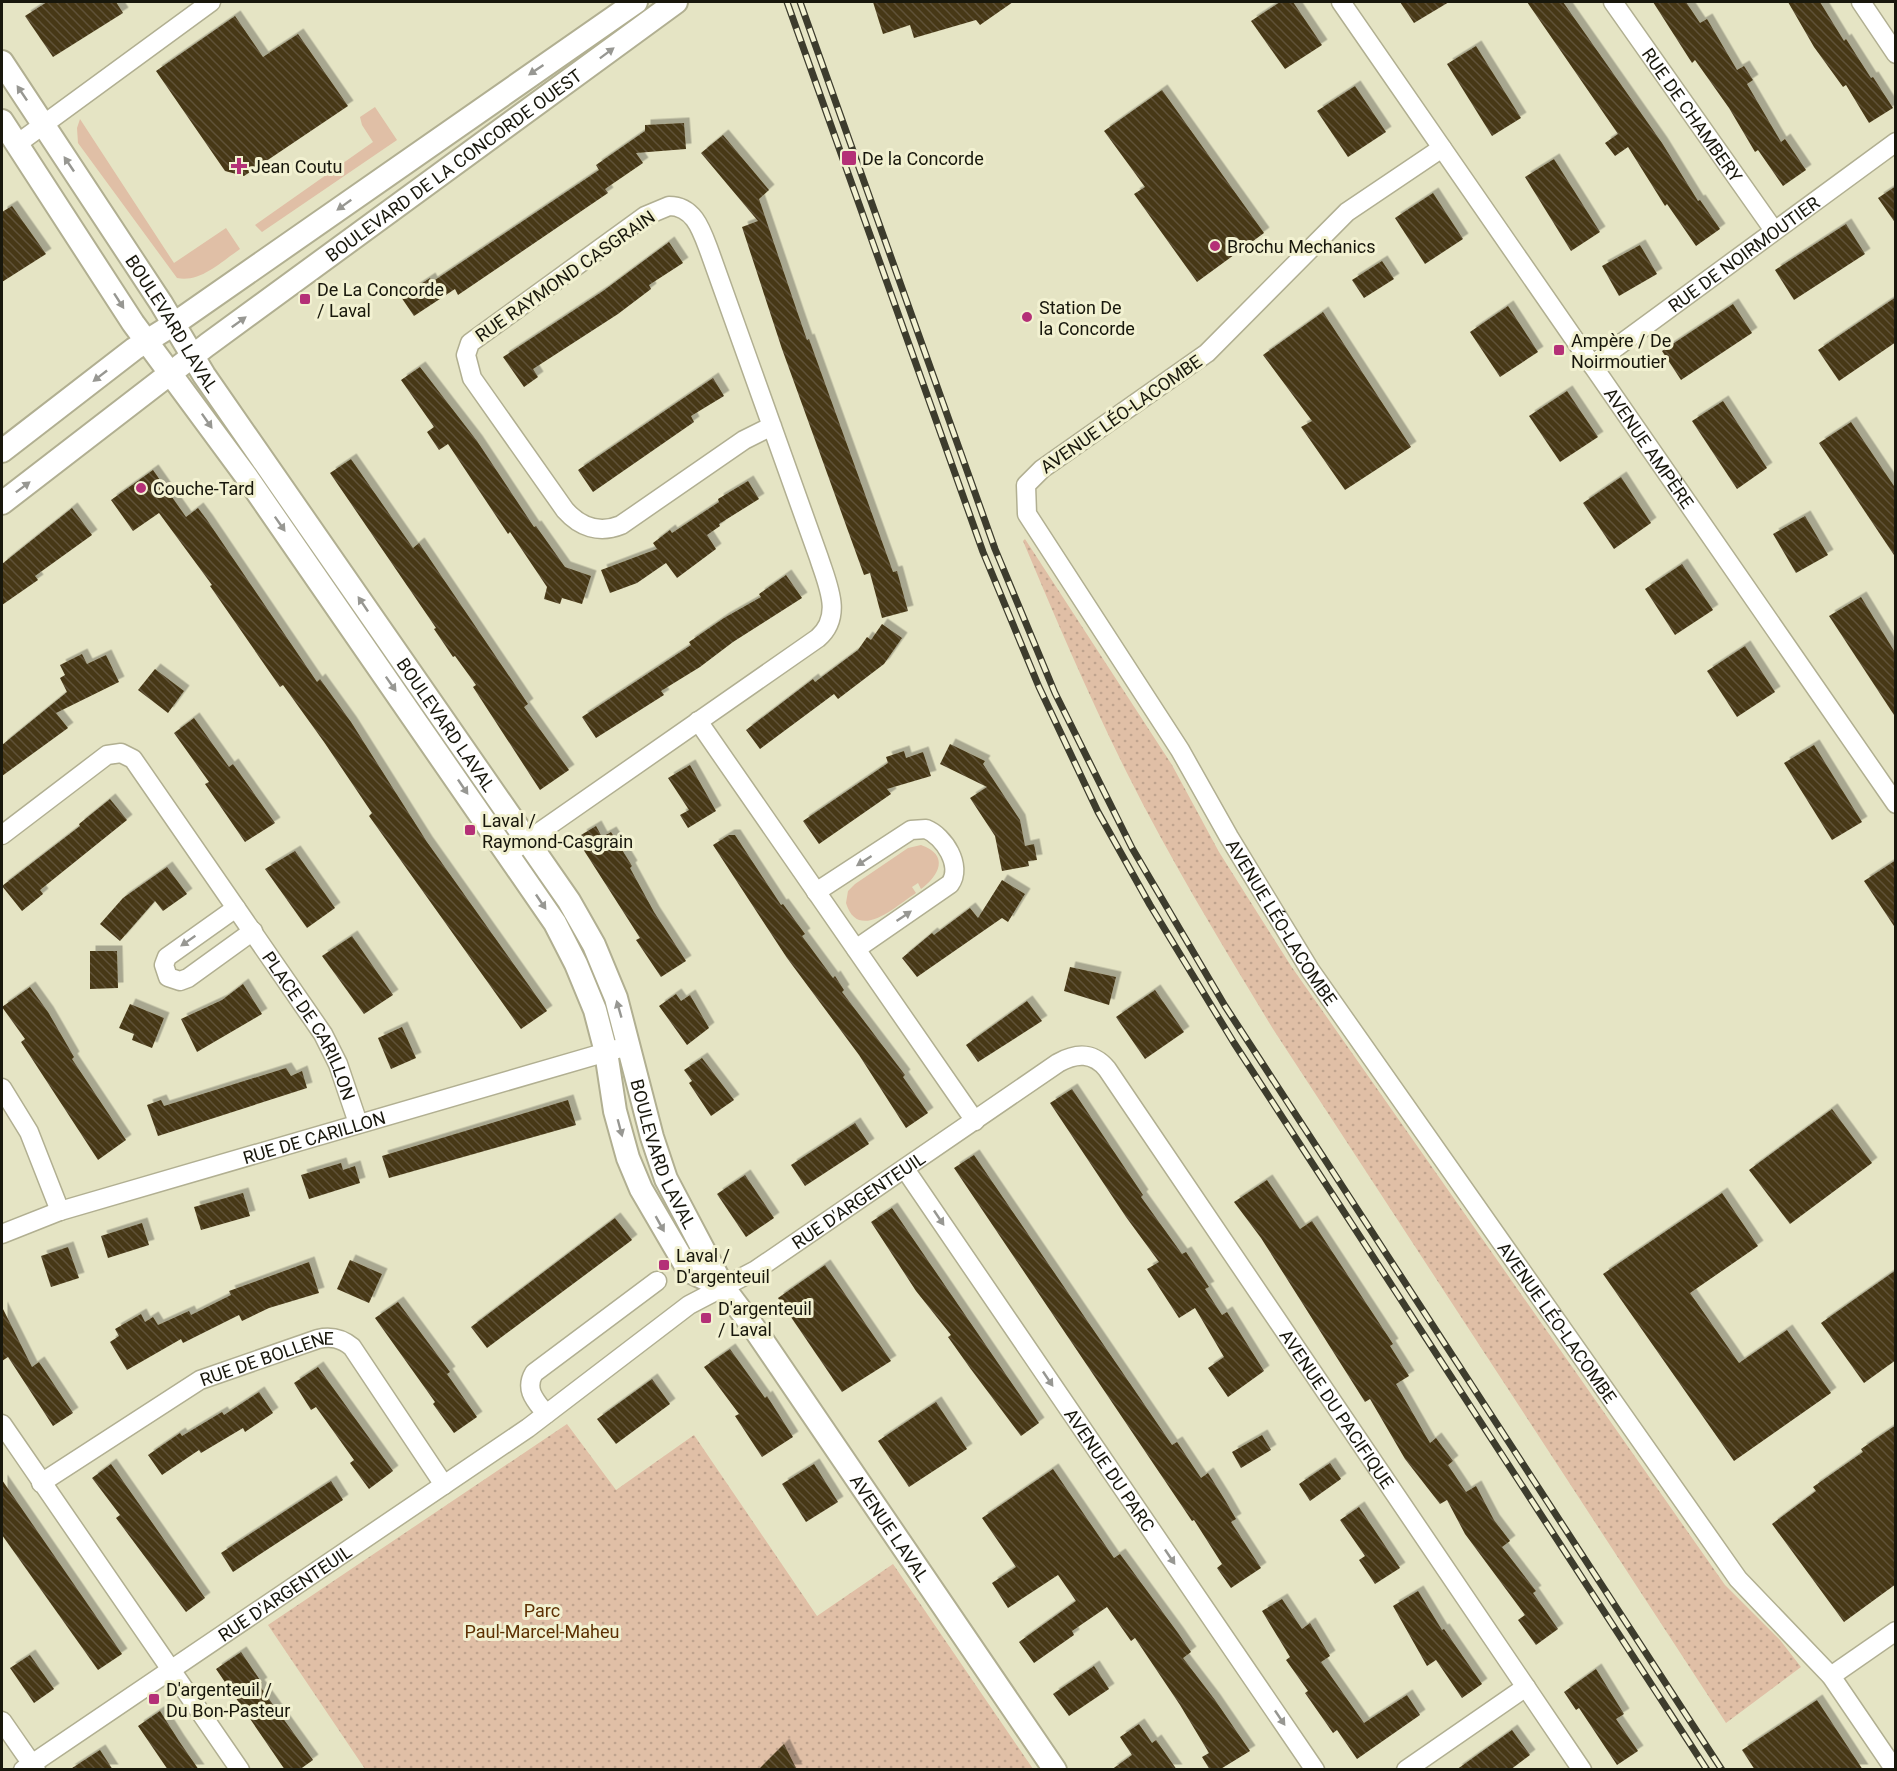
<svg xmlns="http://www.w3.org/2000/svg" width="1897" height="1771" viewBox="0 0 1897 1771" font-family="Roboto,sans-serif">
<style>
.grass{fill:#e0bfa6}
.park{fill:url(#park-dots)}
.building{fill:url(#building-back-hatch);filter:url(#shadow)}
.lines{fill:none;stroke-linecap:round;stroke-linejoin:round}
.minor-casing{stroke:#b1af91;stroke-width:21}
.tertiary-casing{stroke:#b1af91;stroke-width:26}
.minor{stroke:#fff;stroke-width:18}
.tertiary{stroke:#fff;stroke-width:22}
.rail-casing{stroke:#3d3c2d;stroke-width:7}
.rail{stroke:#f2f1d1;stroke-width:4.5;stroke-dasharray:14;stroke-linecap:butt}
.oneway{fill:#979792}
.poi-dot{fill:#b43077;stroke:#f2f1d1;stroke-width:2}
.labels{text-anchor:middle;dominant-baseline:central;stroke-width:6;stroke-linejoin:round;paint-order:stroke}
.street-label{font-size:18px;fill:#18170c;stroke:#f2f1d1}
.poi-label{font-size:18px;fill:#18170c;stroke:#f2f1d1;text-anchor:start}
.park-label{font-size:18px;fill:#5d3103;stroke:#f2f1d1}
</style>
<defs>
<pattern id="park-dots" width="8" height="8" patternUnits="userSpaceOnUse" patternTransform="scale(1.5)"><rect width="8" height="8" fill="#e0bfa6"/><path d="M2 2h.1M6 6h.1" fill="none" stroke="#bfa38e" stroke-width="1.8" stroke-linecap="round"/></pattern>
<pattern id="building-back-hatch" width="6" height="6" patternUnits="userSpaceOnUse" patternTransform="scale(1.5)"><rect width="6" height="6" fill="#473717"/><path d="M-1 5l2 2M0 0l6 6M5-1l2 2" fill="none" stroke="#5e5137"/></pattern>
<filter id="shadow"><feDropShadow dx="5.5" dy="-5.5" stdDeviation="0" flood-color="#0004"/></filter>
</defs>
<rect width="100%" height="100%" fill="#e5e4c4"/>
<!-- grass -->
<g class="grass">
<path d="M375 107 397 140 262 232 255 225 373 142 362 125 360 117Z"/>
<path d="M80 119 174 263 226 228 240 249C221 262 200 283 177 278L78 143 77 128Z"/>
<path d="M921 845C950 855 939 876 921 889L918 883 912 887 916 893C897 905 858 943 846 903L848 891 855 884 908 848Z"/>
</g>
<!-- park -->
<g class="park">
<path d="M1025 539 1172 765 1219 852 1291 966 1725 1585 1780 1640 1801 1667 1726 1723 1273 1029C1222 945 1171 861 1127 773 1089 697 1056 619 1023 541Z"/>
<path d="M567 1424 616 1490 694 1435 817 1616 893 1564 1033 1769H365L268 1625Z"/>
</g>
<!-- building -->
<g class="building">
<path d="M47 2H116L123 13 53 57 25 16Z"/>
<path d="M873 2H1013L980 25 976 20 914 38 910 25 883 34Z"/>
<path d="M1280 2H1293L1322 45 1285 69 1251 21Z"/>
<path d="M1400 2H1449L1414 23Z"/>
<path d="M1527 2H1563L1662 143 1698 201 1700 200 1720 229 1696 246 1667 204 1665 206 1628 147 1615 156 1605 143 1618 134Z"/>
<path d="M1653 2H1686L1700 23 1707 19 1737 70 1744 66 1753 80 1747 84 1781 142 1785 139 1806 170 1783 186 1758 150 1755 152 1729 108 1695 60 1692 63Z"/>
<path d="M1788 2H1820L1844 41 1846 39 1871 78 1873 77 1893 108 1869 123 1846 85 1843 87 1814 47Z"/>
<path d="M235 16 263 57 298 34 348 106 244 176 225 171 156 71Z"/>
<path d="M1476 46 1521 118 1492 136 1447 64Z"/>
<path d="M1355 86 1386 132 1348 157 1317 111Z"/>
<path d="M1162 90 1264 233 1197 282 1134 194 1145 187 1104 131Z"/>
<path d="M684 123 686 149 636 153 643 163 605 189 608 193 458 295 455 289 414 316 401 297 430 278 432 282 599 170 596 165 645 131V125Z"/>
<path d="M723 135 769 190 759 199 799 317 807 340 809 339 893 572 897 571 908 611 882 618 870 573 864 575 782 349 742 227 758 221 701 153Z"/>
<path d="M1554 159 1600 232 1571 251 1525 177Z"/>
<path d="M1896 186V224L1878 198Z"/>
<path d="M1433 193 1463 239 1425 264 1395 218Z"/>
<path d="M12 206 46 254 2 282V212Z"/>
<path d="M1846 224 1865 254 1794 300 1775 270Z"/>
<path d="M669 242 683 263 649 285 651 289 618 314 533 369 538 377 524 387 503 357 603 291Z"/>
<path d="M1640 245 1657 274 1619 296 1602 266Z"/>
<path d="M1382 261 1394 279 1364 298 1352 280Z"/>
<path d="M1896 297V342L1839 381 1818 350Z"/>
<path d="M1733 304 1752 333 1681 380 1662 351Z"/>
<path d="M1508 306 1538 352 1500 377 1470 332Z"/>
<path d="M1323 312 1411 447 1345 490 1301 427 1312 421 1263 355Z"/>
<path d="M420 367 477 441 534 527 536 526 565 567 591 576 582 604 562 598 560 604 544 599 547 587 510 532 508 534 448 444 439 450 427 432 434 427 401 380Z"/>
<path d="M713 378 724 396 691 416 694 422 593 492 578 470Z"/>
<path d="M1567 391 1598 437 1560 462 1529 416Z"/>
<path d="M1723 401 1767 468 1737 489 1692 421Z"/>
<path d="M1851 422 1896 489V558L1819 443Z"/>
<path d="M351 459 413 548 419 543 528 704 524 707 569 770 540 790 473 687 476 685 455 656 453 657 434 629 436 628 330 473Z"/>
<path d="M153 470 186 517 198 508 207 520 317 682 320 679 351 722 427 842 547 1011 521 1029 369 816 372 813 324 742 283 685 280 687 210 586 212 585 159 513 133 531 111 500Z"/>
<path d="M1621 477 1651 523 1614 549 1583 503Z"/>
<path d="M748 481 759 499 719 524 720 526 707 535 716 549 677 578 666 563 637 583 610 593 601 570 657 549 653 543 670 530 672 533 719 502 718 499Z"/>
<path d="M72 508 92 535 35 576 38 580 2 605V564Z"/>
<path d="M1805 516 1828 555 1796 573 1773 534Z"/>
<path d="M1682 564 1713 610 1675 635 1645 589Z"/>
<path d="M786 575 802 598 733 642 700 667 661 691 664 695 596 738 582 717 691 645 689 642 724 618 761 597 759 594Z"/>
<path d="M1861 597 1896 654V718L1829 616Z"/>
<path d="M882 624 902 638 884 664 838 699 834 694 760 749 746 730 813 679 815 682 858 650 867 637 871 640Z"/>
<path d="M1745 646 1775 692 1737 717 1707 671Z"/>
<path d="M82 654 87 664 106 655 119 682 56 713 68 728 2 776V745L67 692 60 678 65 675 60 665Z"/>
<path d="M155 669 184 691 168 713 138 690Z"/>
<path d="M194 718 229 767 233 764 275 823 245 842 205 784 209 782 174 733Z"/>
<path d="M950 744 985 761 983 764 1020 820 1025 846 1034 844 1037 860 1028 861 1029 866 1002 871 995 836 970 798 987 787 940 764Z"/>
<path d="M1814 745 1862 822 1832 840 1784 763Z"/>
<path d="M904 751 906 758 923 752 931 776 887 789 891 794 819 844 803 821 888 763 886 757Z"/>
<path d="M690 765 716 811 688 828 680 815 689 810 668 778Z"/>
<path d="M110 799 127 820 40 890 43 894 22 911 2 886 80 826 79 824Z"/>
<path d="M596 826 602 837 611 832 632 866 630 868 654 912 686 961 661 977 636 940 640 938 583 849 588 846 581 835Z"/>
<path d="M729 835H735L781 905 783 904 805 934 802 936 833 978 835 976 844 990 842 992 905 1075 903 1077 928 1113 906 1128 859 1055 787 958 713 845Z"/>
<path d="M295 851 335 908 307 928 265 869Z"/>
<path d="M1896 860V929L1864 881Z"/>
<path d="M167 867 187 894 163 911 155 901 120 941 100 924 123 898Z"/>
<path d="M1002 880 1025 894 1008 922 1002 918 917 977 902 958 932 933 934 935 970 908 978 918Z"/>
<path d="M352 936 393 995 364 1014 322 956Z"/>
<path d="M90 951H117L118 988 90 989Z"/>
<path d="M1070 967 1116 977 1109 1005 1064 991Z"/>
<path d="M243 984 262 1014 197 1052 181 1019 222 1000Z"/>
<path d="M30 987 48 1012 74 1057 72 1059 126 1140 98 1160 21 1042 25 1039 2 1007Z"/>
<path d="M1155 990 1184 1032 1145 1059 1116 1017Z"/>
<path d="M676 994 681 1001 690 995 709 1028 687 1045 659 1006Z"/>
<path d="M1027 1001 1042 1021 978 1062 966 1045Z"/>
<path d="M130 1004 164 1018 152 1048 132 1040 134 1034 119 1028Z"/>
<path d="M402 1027 416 1058 391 1069 378 1038Z"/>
<path d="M702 1058 734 1100 711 1116 689 1083 692 1081 684 1070Z"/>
<path d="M286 1068 291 1076 302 1071 307 1088 158 1136 147 1105 161 1100 164 1106Z"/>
<path d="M1072 1089 1143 1195 1141 1197 1182 1254 1186 1252 1209 1287 1205 1289 1222 1315 1227 1312 1264 1371 1228 1397 1208 1368 1224 1357 1195 1308 1179 1318 1147 1269 1159 1262 1126 1217 1050 1103Z"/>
<path d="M568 1100 576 1125 389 1178 382 1156Z"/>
<path d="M1832 1109 1872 1163 1790 1224 1749 1170Z"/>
<path d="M855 1123 869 1144 805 1186 791 1165Z"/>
<path d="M974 1155 1172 1445 1177 1442 1201 1478 1208 1473 1225 1500 1236 1519 1231 1522 1261 1568 1231 1588 1217 1568 1222 1564 1194 1520 1192 1521 954 1168Z"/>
<path d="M341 1163 343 1170 355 1166 360 1183 309 1199 301 1175Z"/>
<path d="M745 1175 774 1218 746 1237 717 1194Z"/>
<path d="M1267 1180 1300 1229 1312 1221 1393 1344 1390 1346 1409 1376 1396 1384 1430 1443 1436 1438 1453 1461 1448 1465 1466 1492 1476 1486 1494 1520 1510 1541 1502 1547 1536 1591 1533 1593 1558 1629 1536 1645 1518 1620 1525 1615 1465 1534 1447 1500 1440 1504 1405 1459 1370 1399 1365 1402 1261 1238 1234 1202Z"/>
<path d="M243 1193 250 1216 201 1230 194 1207Z"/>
<path d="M1722 1193 1758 1246 1690 1293 1739 1363 1787 1330 1831 1393 1734 1461 1603 1274Z"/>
<path d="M892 1208 1039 1423 1021 1436 970 1368 948 1337 951 1335 916 1291 871 1222Z"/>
<path d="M615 1218 632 1240 487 1348 471 1327Z"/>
<path d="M142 1223 149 1245 108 1258 101 1236Z"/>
<path d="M68 1247 79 1278 51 1287 41 1256Z"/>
<path d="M350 1260 382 1274 369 1303 337 1289Z"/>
<path d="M309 1262 319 1293 269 1308 242 1321 239 1315 183 1343 181 1339 127 1370 110 1342 119 1336 115 1329 141 1314 145 1322 153 1317 158 1325 189 1311 191 1315 231 1295 229 1291Z"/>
<path d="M825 1265 891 1361 842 1392 778 1298Z"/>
<path d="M1896 1270V1360L1864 1383 1821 1323Z"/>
<path d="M398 1302 450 1372 447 1374 477 1417 454 1433 433 1404 435 1402 375 1318Z"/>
<path d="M2 1307 32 1367 39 1362 73 1413 53 1426 8 1357 2 1361Z"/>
<path d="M730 1349 765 1398 767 1396 793 1437 762 1457 735 1416 739 1414 704 1367Z"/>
<path d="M318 1367 393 1471 369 1489 350 1463 354 1460 316 1407 311 1410 294 1383Z"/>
<path d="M652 1379 670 1404 616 1444 597 1419Z"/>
<path d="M259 1392 273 1413 245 1432 243 1428 201 1453 199 1450 162 1475 148 1455 180 1433 182 1436 222 1412 224 1415Z"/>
<path d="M936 1402 967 1449 909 1487 878 1441Z"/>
<path d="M1896 1425V1584L1844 1622 1772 1524 1816 1491 1813 1487 1863 1452 1861 1449Z"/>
<path d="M1262 1435 1271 1450 1241 1468 1232 1452Z"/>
<path d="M1330 1463 1341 1479 1310 1501 1299 1484Z"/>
<path d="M111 1464 205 1598 186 1612 116 1518 120 1515 92 1478Z"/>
<path d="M814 1464 838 1502 806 1522 782 1484Z"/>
<path d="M1053 1469 1114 1558 1120 1554 1178 1633 1191 1652 1183 1658 1215 1700 1250 1751 1219 1770H1210L1202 1757 1209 1753 1180 1705 1135 1638 1131 1641 1107 1607 1072 1631 1074 1635 1034 1663 1019 1642 1076 1601 1058 1575 1008 1608 992 1583 1016 1567 982 1518Z"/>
<path d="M2 1480 122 1654 98 1670 2 1535Z"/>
<path d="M331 1481 343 1500 233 1572 221 1553Z"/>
<path d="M1359 1507 1400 1568 1375 1584 1359 1560 1365 1556 1340 1520Z"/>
<path d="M1418 1591 1442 1630 1444 1629 1482 1684 1462 1698 1436 1660 1427 1666 1393 1606Z"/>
<path d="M1282 1599 1302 1629 1310 1623 1330 1656 1321 1662 1364 1723 1407 1695 1420 1715 1357 1759 1337 1730 1333 1733 1305 1693 1308 1691 1286 1660 1290 1657 1262 1611Z"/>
<path d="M241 1652 262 1683 259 1685 313 1760 299 1770H285L216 1669Z"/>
<path d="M30 1655 54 1689 34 1703 10 1668Z"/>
<path d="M1094 1666 1109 1689 1069 1716 1053 1694Z"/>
<path d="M1596 1669 1624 1714 1616 1719 1638 1751 1617 1765 1579 1708 1576 1710 1564 1692Z"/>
<path d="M1817 1700 1863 1770H1755L1742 1750Z"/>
<path d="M160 1711 179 1741 199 1770H168L138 1726Z"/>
<path d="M1139 1724 1152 1743 1156 1740 1177 1770H1111L1132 1755 1120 1737Z"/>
<path d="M1512 1730 1530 1755 1510 1770H1456Z"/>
<path d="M784 1744 797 1770H758Z"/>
<path d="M100 1750 113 1770H69Z"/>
</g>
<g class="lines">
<defs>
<g id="minor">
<path id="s1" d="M1341 2 1896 804"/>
<path id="s2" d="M1613 2 1773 229"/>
<path d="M1861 2 1896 54"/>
<path d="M17 144 211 2"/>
<path id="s3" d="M1442 148 1347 212 1207 353 1042 469 1026 485 1027 514 1180 750 1229 837 1310 970 1738 1579 1831 1676 1895 1770"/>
<path id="s4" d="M1592 365 1896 142"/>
<path d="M698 721 975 1121"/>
<path id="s5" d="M2 835 107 755 121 753 133 759 323 1034 338 1064 358 1123"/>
<path d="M508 854 818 638C843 616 828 586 819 558L710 253C702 232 695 206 669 206L645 216 470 343 466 355 472 378 565 510C580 527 599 534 621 525L744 440 772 426"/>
<path d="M816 892 911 830 926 829C944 836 963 866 950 884L856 949"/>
<path d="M236 908 167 957 164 965 168 977 180 981 188 978 253 931"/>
<path d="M2 1088 29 1132 60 1211"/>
<path id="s6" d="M905 1169 1315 1770"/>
<path id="s7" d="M2 1234 60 1211 617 1049"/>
<path d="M546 1414C536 1401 524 1390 534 1373L657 1281"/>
<path d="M2 1424 240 1770"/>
<path id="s8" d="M41 1483 200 1380 318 1339C331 1336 341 1338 352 1347L444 1485"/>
<path d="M1831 1676 1896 1631"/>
<path d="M2 1721 36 1770"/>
<path id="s9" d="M23 1770 528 1428 689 1305 756 1270 1058 1063C1076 1053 1093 1052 1107 1069L1582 1770"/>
<path d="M1406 1770 1526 1687"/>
</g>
<g id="tertiary">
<path id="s10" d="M2 62 161 303 204 375 569 901 594 945 616 998 652 1137 666 1179 723 1287 754 1328 1055 1770"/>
<path d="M2 121 133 323 246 476 555 923 576 964 595 1010 606 1052 615 1111 628 1158 641 1189 689 1271 723 1287"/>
<path d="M2 451 134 349 174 324 636 2"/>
<path id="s11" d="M2 503 207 345 676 2"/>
</g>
</defs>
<!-- minor casing -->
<use href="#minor" class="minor-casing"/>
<!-- tertiary casing -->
<use href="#tertiary" class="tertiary-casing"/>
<!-- minor -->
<use href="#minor" class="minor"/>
<!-- tertiary -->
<use href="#tertiary" class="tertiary"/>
<defs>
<g id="rail">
<path d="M787 2 983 552 1039 687 1098 812 1150 905 1234 1043 1707 1770"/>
<path d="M800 2 995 549 1055 693 1132 848 1225 1006 1722 1770"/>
</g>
</defs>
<!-- rail casing -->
<use href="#rail" class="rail-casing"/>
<!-- rail -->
<use href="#rail" class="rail"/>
</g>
<!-- one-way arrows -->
<defs><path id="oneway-solid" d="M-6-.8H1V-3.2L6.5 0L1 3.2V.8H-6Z" transform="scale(1.5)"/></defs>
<g class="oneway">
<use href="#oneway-solid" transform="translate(607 53) rotate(-37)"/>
<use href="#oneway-solid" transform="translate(536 70) rotate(146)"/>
<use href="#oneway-solid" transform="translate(22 93) rotate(-124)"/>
<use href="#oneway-solid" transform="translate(69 164) rotate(-124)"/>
<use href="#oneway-solid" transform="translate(344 205) rotate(144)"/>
<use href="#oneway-solid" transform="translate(119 301) rotate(57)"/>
<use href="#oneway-solid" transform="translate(239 322) rotate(-36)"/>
<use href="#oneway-solid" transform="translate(100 376) rotate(142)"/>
<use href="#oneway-solid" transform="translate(207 421) rotate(55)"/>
<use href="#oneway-solid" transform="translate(23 487) rotate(-37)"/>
<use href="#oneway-solid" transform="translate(280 524) rotate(55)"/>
<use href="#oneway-solid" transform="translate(363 604) rotate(-124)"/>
<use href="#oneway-solid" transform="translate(391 684) rotate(55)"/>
<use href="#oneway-solid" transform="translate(463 787) rotate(56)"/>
<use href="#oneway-solid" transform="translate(864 861) rotate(147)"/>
<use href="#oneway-solid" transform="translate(541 902) rotate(56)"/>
<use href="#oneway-solid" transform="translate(904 916) rotate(-34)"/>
<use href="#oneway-solid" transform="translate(188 941) rotate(145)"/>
<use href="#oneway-solid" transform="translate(619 1009) rotate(-106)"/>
<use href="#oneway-solid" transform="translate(620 1128) rotate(75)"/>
<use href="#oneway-solid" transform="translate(939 1218) rotate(56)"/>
<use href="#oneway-solid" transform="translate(660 1224) rotate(61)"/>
<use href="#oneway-solid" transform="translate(1048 1379) rotate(56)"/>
<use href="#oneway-solid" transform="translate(1170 1557) rotate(56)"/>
<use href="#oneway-solid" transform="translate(1280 1718) rotate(56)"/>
</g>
<!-- markers -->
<g class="poi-dot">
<rect x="841" y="150" width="16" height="16" rx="3"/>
<path d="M236 157h6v6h6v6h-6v6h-6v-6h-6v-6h6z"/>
<circle cx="1215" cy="246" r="6"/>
<rect x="299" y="293" width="12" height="12" rx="3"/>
<circle cx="1027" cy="317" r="6"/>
<rect x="1553" y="344" width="12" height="12" rx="3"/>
<circle cx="141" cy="488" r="6"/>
<rect x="464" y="824" width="12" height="12" rx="3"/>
<rect x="658" y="1259" width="12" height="12" rx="3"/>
<rect x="700" y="1312" width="12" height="12" rx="3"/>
<rect x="148" y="1693" width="12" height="12" rx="3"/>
</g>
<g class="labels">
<!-- street labels -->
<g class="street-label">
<text stroke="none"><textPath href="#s2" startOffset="138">RUE DE CHAMBERY</textPath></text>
<text stroke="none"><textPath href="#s11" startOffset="564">BOULEVARD DE LA CONCORDE OUEST</textPath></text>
<text stroke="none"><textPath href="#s4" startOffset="188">RUE DE NOIRMOUTIER</textPath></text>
<text transform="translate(565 276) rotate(-35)">RUE RAYMOND CASGRAIN</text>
<text stroke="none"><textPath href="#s10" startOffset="312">BOULEVARD LAVAL</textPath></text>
<text transform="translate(1121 414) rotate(-35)">AVENUE LÉO-LACOMBE</text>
<text stroke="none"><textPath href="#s1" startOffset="542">AVENUE AMPÈRE</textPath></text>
<text stroke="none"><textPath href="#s10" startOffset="798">BOULEVARD LAVAL</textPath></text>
<text stroke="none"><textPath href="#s3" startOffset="1048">AVENUE LÉO-LACOMBE</textPath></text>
<text stroke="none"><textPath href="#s5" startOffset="480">PLACE DE CARILLON</textPath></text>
<text stroke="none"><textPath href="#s7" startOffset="327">RUE DE CARILLON</textPath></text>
<text stroke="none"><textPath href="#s10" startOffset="1284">BOULEVARD LAVAL</textPath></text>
<text stroke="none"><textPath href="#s9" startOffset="1012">RUE D'ARGENTEUIL</textPath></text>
<text stroke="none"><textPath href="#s3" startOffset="1534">AVENUE LÉO-LACOMBE</textPath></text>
<text stroke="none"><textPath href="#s8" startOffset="260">RUE DE BOLLENE</textPath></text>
<text stroke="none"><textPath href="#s9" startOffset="1719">AVENUE DU PACIFIQUE</textPath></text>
<text stroke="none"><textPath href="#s6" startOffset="364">AVENUE DU PARC</textPath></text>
<text stroke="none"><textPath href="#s10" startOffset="1724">AVENUE LAVAL</textPath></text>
<text stroke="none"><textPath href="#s9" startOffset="316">RUE D'ARGENTEUIL</textPath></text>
</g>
<!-- poi labels -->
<g class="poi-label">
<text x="862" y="158">De la Concorde</text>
<text x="251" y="166">Jean Coutu</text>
<text x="1227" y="246">Brochu Mechanics</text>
<text x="317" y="289">De La Concorde<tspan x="317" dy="21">/ Laval</tspan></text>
<text x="1039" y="307">Station De<tspan x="1039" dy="21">la Concorde</tspan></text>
<text x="1571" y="340">Ampère / De<tspan x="1571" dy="21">Noirmoutier</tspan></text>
<text x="153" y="488">Couche-Tard</text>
<text x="482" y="820">Laval /<tspan x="482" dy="21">Raymond-Casgrain</tspan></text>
<text x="676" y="1255">Laval /<tspan x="676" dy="21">D'argenteuil</tspan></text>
<text x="718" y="1308">D'argenteuil<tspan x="718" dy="21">/ Laval</tspan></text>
<text x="166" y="1689">D'argenteuil /<tspan x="166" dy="21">Du Bon-Pasteur</tspan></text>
</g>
<!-- park labels -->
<g class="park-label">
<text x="542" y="1610">Parc<tspan x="542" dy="21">Paul-Marcel-Maheu</tspan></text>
</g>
</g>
<!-- border -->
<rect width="1897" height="1771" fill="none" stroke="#18170c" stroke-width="6"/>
</svg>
